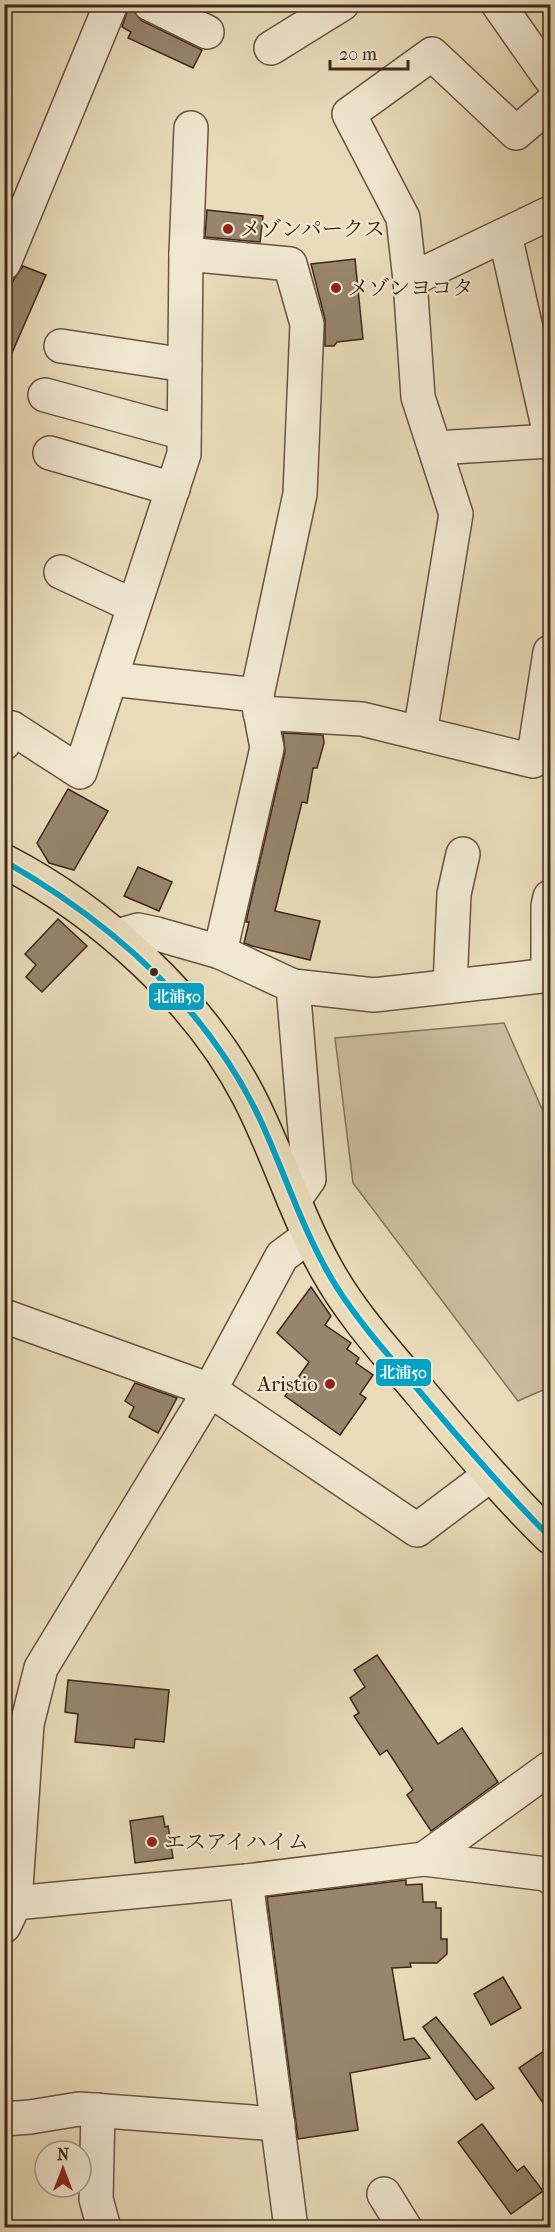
<svg xmlns="http://www.w3.org/2000/svg" width="555" height="2232" viewBox="0 0 555 2232" font-family="'IM FELL French Canon','Noto Serif JP',serif">
<style>
.park{fill:#cdbd9f;stroke:#86725c;stroke-width:1.5}
.building{fill:#97856d;stroke:#3e2719;stroke-width:1.5}
.lines{fill:none;stroke-linecap:round;stroke-linejoin:round}
.minor-casing{stroke:#695441;stroke-width:36}
.major-casing{stroke:#3e2719;stroke-width:36}
.minor{stroke:#f1e8d2;stroke-width:33}
.major{stroke:#eadcba;stroke-width:33}
.bus-1-casing{stroke:#f1e8d2;stroke-width:10}
.bus-1{stroke:#03a2c5;stroke-width:6}
.poi-dot{fill:#8f2418;stroke:#f1e8d2;stroke-width:2}
.bus-dot{fill:#3e2719;stroke:#f1e8d2;stroke-width:2}
.labels{text-anchor:middle;dominant-baseline:central;stroke-width:4.5;stroke-linejoin:round;paint-order:stroke}
.poi-label{font-size:21px;fill:#3e2719;stroke:#f1e8d2;text-anchor:start}
.line-badge{stroke:#f1e8d2;stroke-width:2}
.badge-label{font-size:16px;text-anchor:middle;font-weight:bold;fill:#fff}
</style>
<rect width="100%" height="100%" fill="#eadcba"/>
<filter id="stains"><feTurbulence type="fractalNoise" baseFrequency=".00333" numOctaves="4"/><feColorMatrix values="0 0 0 0 .2 0 0 0 0 .09 0 0 0 0 .02 0 0 0 .5 -.17"/></filter>
<radialGradient id="worn" r=".72"><stop offset=".6" stop-color="#630" stop-opacity="0"/><stop offset="1" stop-color="#630" stop-opacity=".3"/></radialGradient>
<!-- park -->
<path class="park" d="M504 1023 550 1127V1387L518 1401 353 1183 335 1038Z"/>
<!-- building -->
<g class="building">
<path d="M129 6 142 21 202 50 193 68 128 38 131 32 122 27Z"/>
<path d="M207 210 263 216 260 242 205 237Z"/>
<path d="M355 259 363 339 337 342 334 346H325V319L311 264Z"/>
<path d="M23 266 46 275 4 371V301L14 279Z"/>
<path d="M283 733 323 735 324 743 317 768H313L307 803 302 802 275 911 320 921 310 960 252 946 244 943 249 922H246L285 752Z"/>
<path d="M68 789 108 811 74 870 49 863 37 843Z"/>
<path d="M138 867 172 882 159 911 124 896Z"/>
<path d="M58 919 87 946 42 992 26 977 36 965 25 954Z"/>
<path d="M311 1287 331 1316 325 1325 351 1343 347 1349 359 1358 356 1363 373 1375 360 1394 366 1398 340 1435 285 1396 309 1362 277 1333Z"/>
<path d="M135 1383 177 1398 158 1433 129 1417 134 1407 125 1401Z"/>
<path d="M377 1655 438 1744 462 1728 498 1782 431 1831 407 1795 413 1790 387 1750 380 1755 354 1716 359 1713 350 1698 365 1687 354 1670Z"/>
<path d="M68 1680 169 1690 164 1742 135 1739 134 1748 75 1742 78 1714 65 1712Z"/>
<path d="M163 1816 165 1827 168 1826 173 1858 135 1863 130 1821Z"/>
<path d="M406 1880V1885L422 1884 423 1902H436V1908H441V1939H447V1954L437 1963H410L411 1967 392 1968 404 2040 414 2038 430 2058 350 2073 358 2130 298 2139 267 1897Z"/>
<path d="M503 1977 521 2008 491 2025 474 1994Z"/>
<path d="M436 2017 494 2088 476 2100 423 2027Z"/>
<path d="M550 2047V2113L519 2068Z"/>
<path d="M482 2124 517 2171 524 2166 543 2191 511 2214 458 2142Z"/>
</g>
<g class="lines">
<defs>
<g id="minor">
<path d="M150 4 207 32"/>
<path d="M498 4 550 78"/>
<path d="M271 48 342 4"/>
<path d="M550 104 516 133 432 54 349 114 403 218 410 280 550 213"/>
<path d="M505 235 550 435"/>
<path d="M186 254 290 264 307 324 300 494 257 695 267 748 220 952"/>
<path d="M4 263 111 4"/>
<path d="M410 280 418 397 456 514 420 733"/>
<path d="M61 346 185 365"/>
<path d="M45 395 184 433"/>
<path d="M435 448 550 441"/>
<path d="M50 453 173 489"/>
<path d="M61 572 134 606"/>
<path d="M111 679 257 695"/>
<path d="M260 713 362 719 533 761 550 652"/>
<path d="M4 743 12 728 80 772 184 454 186 254 191 128"/>
<path d="M117 936 138 930 157 934 220 952 293 986 374 995 550 975"/>
<path d="M548 976V906L550 897"/>
<path d="M293 986 309 1179 294 1200"/>
<path d="M450 986 454 894 463 854"/>
<path d="M4 1316 210 1390 417 1530 490 1475"/>
<path d="M424 1859 546 1874 550 1877"/>
<path d="M246 1881 291 2228"/>
<path d="M4 1904 246 1881 424 1859 550 1768"/>
<path d="M4 1926 15 1903 27 1724 41 1668 210 1390 282 1256 309 1236"/>
<path d="M98 2110 96 2199 104 2228"/>
<path d="M4 2119 30 2117 79 2109 278 2124"/>
<path d="M384 2194 405 2228"/>
</g>
<path id="major" d="M4 861C101 911 199 1000 249 1097 278 1153 296 1215 327 1270 351 1314 388 1354 420 1392 462 1442 504 1492 550 1537"/>
</defs>
<!-- minor casing -->
<use href="#minor" class="minor-casing"/>
<!-- major casing -->
<use href="#major" class="major-casing"/>
<!-- minor -->
<use href="#minor" class="minor"/>
<!-- major -->
<use href="#major" class="major"/>
<defs>
<path id="bus-1" d="M4 861C111 922 205 1005 259 1117 285 1173 303 1233 336 1286 360 1324 391 1358 420 1392 462 1442 504 1491 550 1537"/>
</defs>
<!-- bus-1 casing -->
<use href="#bus-1" class="bus-1-casing"/>
<!-- bus-1 -->
<use href="#bus-1" class="bus-1"/>
</g>
<!-- markers -->
<g class="poi-dot">
<circle cx="228" cy="229" r="6"/>
<circle cx="336" cy="288" r="6"/>
<circle cx="330" cy="1384" r="6"/>
<circle cx="152" cy="1842" r="6"/>
</g>
<circle class="bus-dot" cx="154" cy="972" r="5"/>
<g class="labels">
<!-- poi labels -->
<g class="poi-label">
<text x="240" y="229">メゾンパークス</text>
<text x="348" y="288">メゾンヨコタ</text>
<text x="318" y="1384" text-anchor="end">Aristio</text>
<text x="164" y="1842">エスアイハイム</text>
</g>
</g>
<g class="line-badge">
<rect x="148" y="982" width="57" height="29" rx="6" fill="#03a2c5"/>
<rect x="375" y="1358" width="57" height="29" rx="6" fill="#03a2c5"/>
</g>
<g class="badge-label">
<text x="177" y="1002">北浦50</text>
<text x="403" y="1378">北浦50</text>
</g>
<!-- margin -->
<rect width="555" height="2232" fill="none" stroke="#eadcba" stroke-width="24"/>
<rect x="6" y="6" width="543" height="2220" fill="none" stroke="#3e2719" stroke-width="3"/>
<rect x="12" y="12" width="531" height="2208" fill="none" stroke="#3e2719" stroke-width="1.5"/>
<!-- north arrow -->
<g transform="translate(63 2169)"><circle r="28" fill="#f1e8d2" stroke="#a99b88" stroke-width="1.5"/>
<path d="M0-4.5L10 22L0 15L-10 22Z" fill="#8f2418"/>
<text y="-9" font-size="16" font-weight="bold" text-anchor="middle" fill="#3e2719">N</text>
</g>
<!-- scale -->
<path d="M330 60v9h78v-9" fill="none" stroke="#3e2719" stroke-width="3"/>
<text x="339" y="60" font-size="18" fill="#3e2719" stroke="#f1e8d2" stroke-width="4.5" paint-order="stroke">20 m</text>
<rect width="100%" height="100%" filter="url(#stains)"/>
<rect width="100%" height="100%" fill="url(#worn)"/>
</svg>
